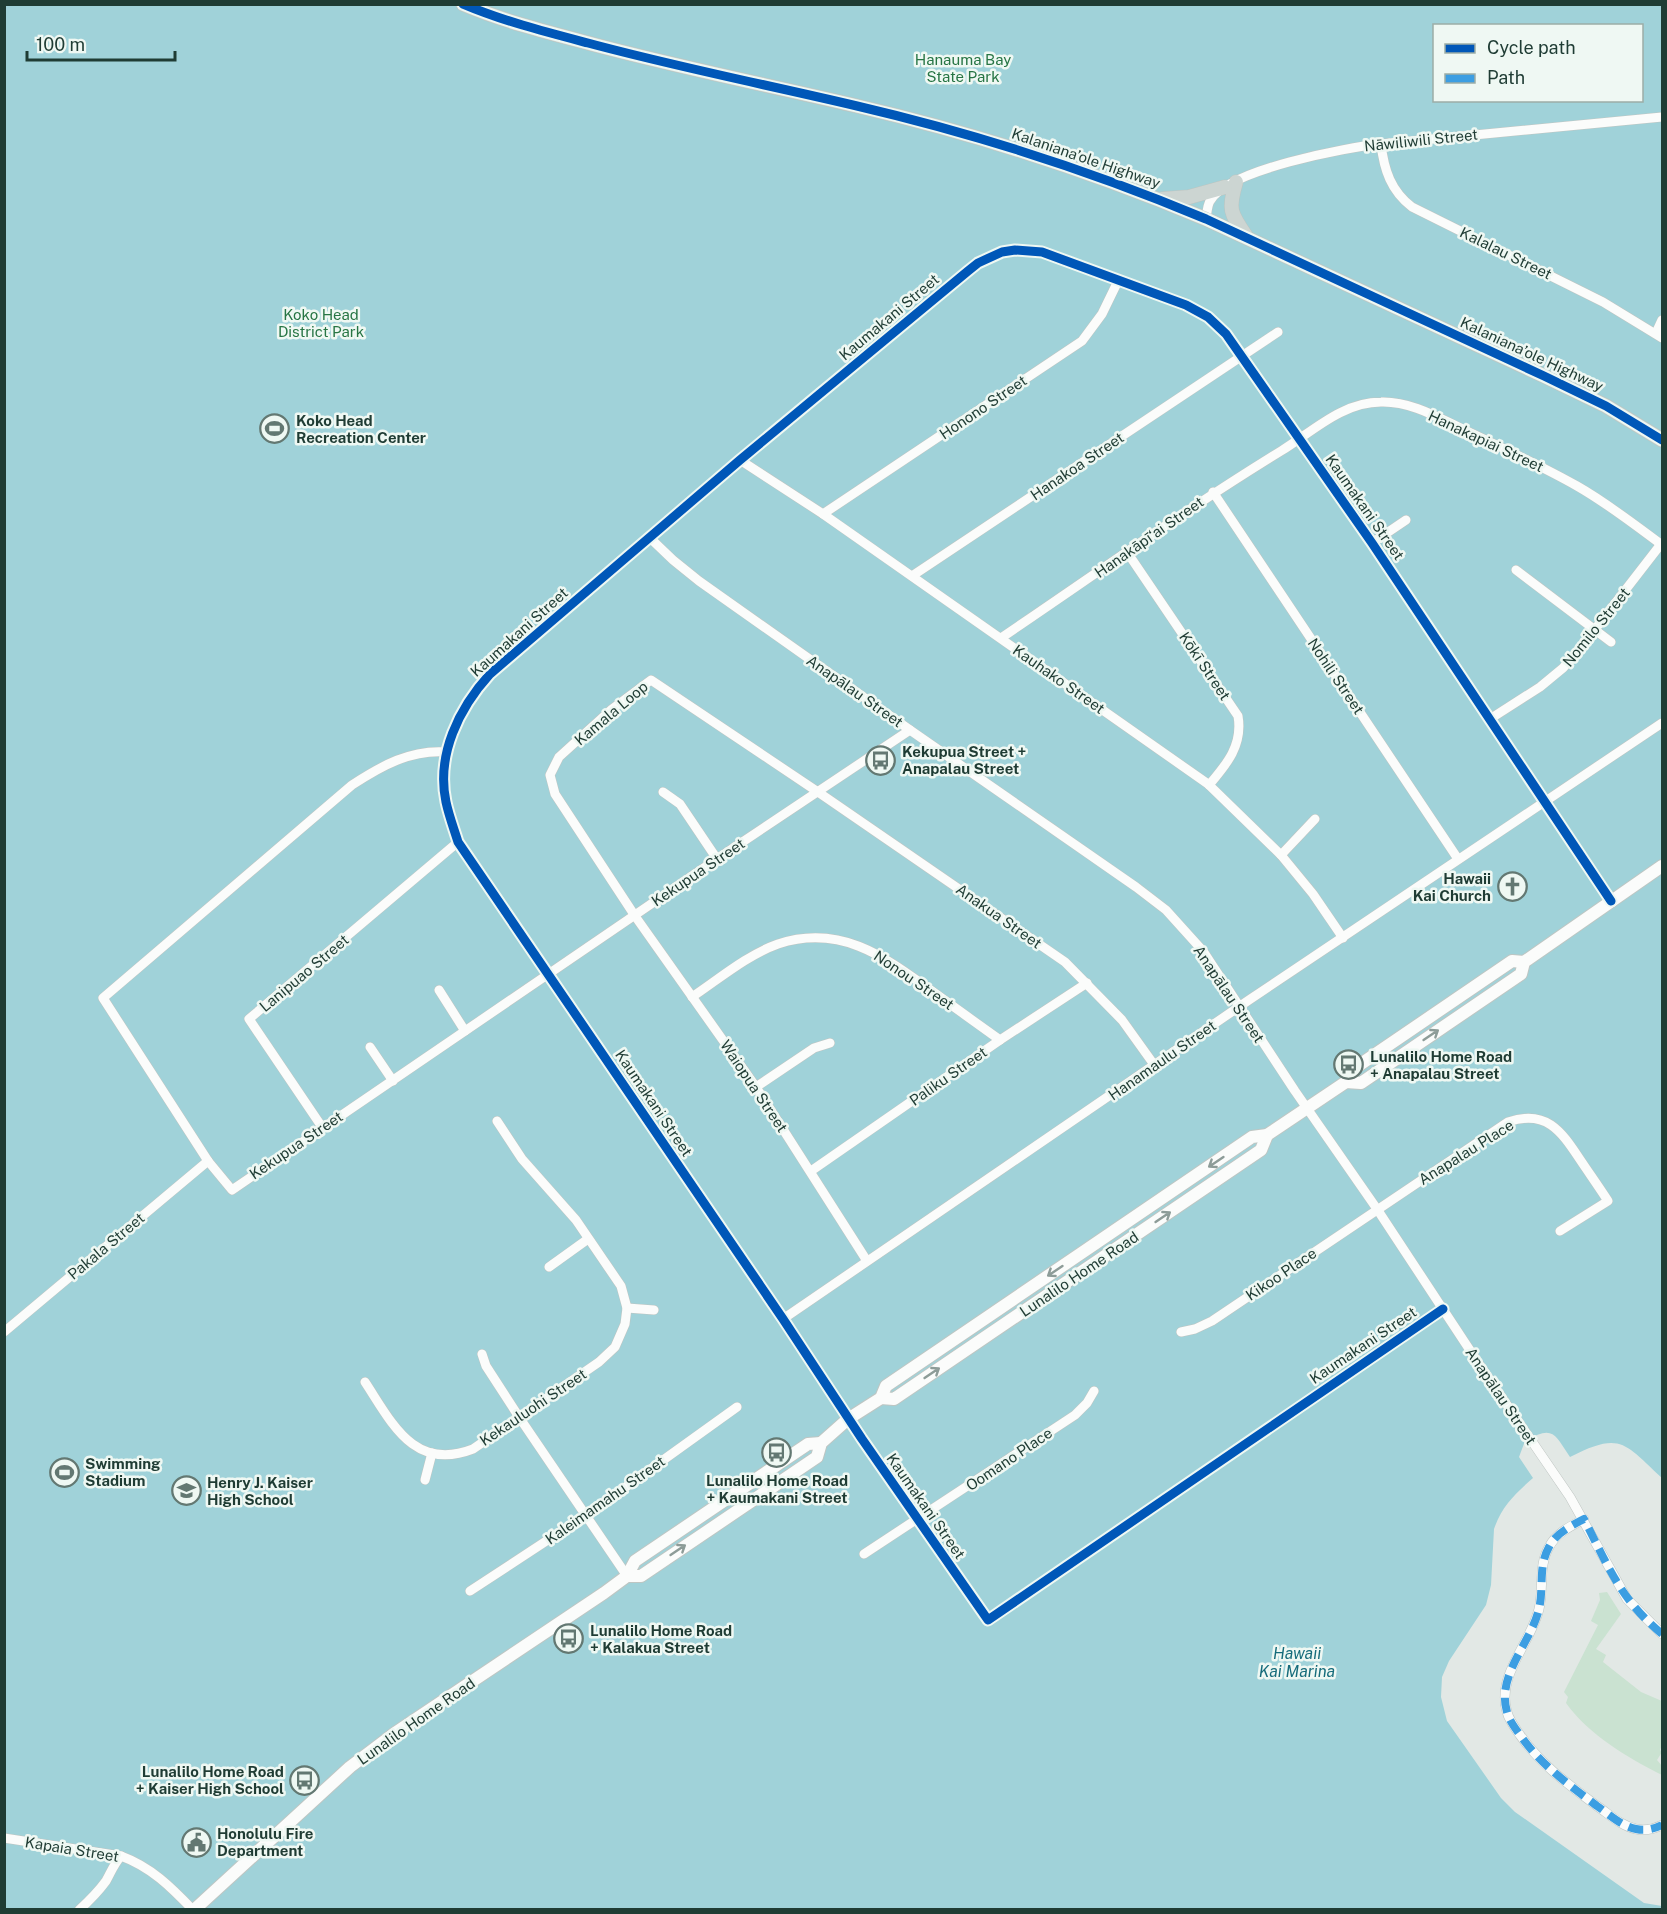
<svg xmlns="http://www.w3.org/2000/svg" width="1667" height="1914" viewBox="0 0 1667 1914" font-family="'Public Sans',sans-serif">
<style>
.green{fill:#cae2d1}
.water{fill:#a0d2d9;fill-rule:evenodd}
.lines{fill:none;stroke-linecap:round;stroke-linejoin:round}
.minor-casing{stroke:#bfc5c2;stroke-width:10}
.secondary-casing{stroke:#bec6c3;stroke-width:14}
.primary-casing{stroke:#bbc5c1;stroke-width:15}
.minor{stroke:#fbfcfb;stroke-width:9}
.secondary{stroke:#fbfcfb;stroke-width:12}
.primary{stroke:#ccd5d2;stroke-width:14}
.quiet{stroke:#3c9ee2;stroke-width:8;stroke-dasharray:15 8;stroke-linecap:butt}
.cycleway-casing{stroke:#eff8f3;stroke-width:13}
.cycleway{stroke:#0057b8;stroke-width:9}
.oneway{stroke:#8d9c98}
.labels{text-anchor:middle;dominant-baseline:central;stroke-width:5;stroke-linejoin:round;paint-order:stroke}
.park-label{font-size:15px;fill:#277544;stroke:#eff8f3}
.street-label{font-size:15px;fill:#1f3c34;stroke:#eff8f3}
.poi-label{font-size:15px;font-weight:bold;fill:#1f3c34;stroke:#eff8f3;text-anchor:start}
.water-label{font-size:16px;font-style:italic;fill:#166c7b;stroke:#eff8f3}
</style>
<rect width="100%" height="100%" fill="#e2e8e5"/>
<!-- green -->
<path class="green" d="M1607 1592 1621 1614 1596 1649 1606 1655 1603 1662 1641 1692 1662 1701V1745L1660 1750 1662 1752 1657 1760 1662 1766V1775C1628 1758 1588 1734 1566 1703L1568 1697 1564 1692 1598 1625 1591 1621 1600 1600 1599 1593Z"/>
<!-- water -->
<path class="water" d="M5 5H1662V1478C1624 1443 1621 1431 1570 1457 1554 1433 1553 1425 1525 1441L1519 1457 1533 1478C1515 1494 1502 1506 1494 1529L1491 1585 1486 1605 1449 1661 1442 1677 1441 1697 1447 1721 1501 1798 1515 1812 1644 1903 1662 1906V1909L5 1910ZM1434 26H1642V100H1434Z"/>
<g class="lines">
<defs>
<g id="minor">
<path d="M1381 144C1384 170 1391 191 1412 207L1603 302 1662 338"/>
<path d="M1206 219C1207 214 1207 206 1210 201 1227 170 1347 147 1381 144L1662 117"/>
<path d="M1656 333 1662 320"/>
<path d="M740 460 823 514 1208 784 1281 855 1313 894 1343 938"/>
<path d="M1213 492 1458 859"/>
<path d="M823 514 1082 341 1102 314 1119 279"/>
<path d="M650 538 673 560 699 581 910 730 1136 887 1166 910 1203 951 1295 1091 1377 1209 1479 1364 1570 1497 1627 1599 1662 1634"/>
<path d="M1372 543 1406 520"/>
<path d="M1127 552 1238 716C1243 745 1227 764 1209 785"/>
<path d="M1516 570 1611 642"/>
<path d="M912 576 1278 332"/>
<path d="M1001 638C1094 575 1185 510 1281 451 1312 432 1342 402 1381 402 1413 401 1442 420 1471 433 1506 450 1542 466 1577 486 1607 503 1635 525 1662 545"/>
<path d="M1490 719 1540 687 1563 668 1582 646 1661 544"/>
<path d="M447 752C411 749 381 766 352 785L103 998 208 1161 232 1190 717 859 910 730"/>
<path d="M663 792 680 804 717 859"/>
<path d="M1281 855 1315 819"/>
<path d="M439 990 465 1031"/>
<path d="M692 997C719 979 747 955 778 944 839 924 882 955 929 989 953 1006 976 1023 1000 1040"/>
<path d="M370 1047 393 1081"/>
<path d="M756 1087 814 1048 830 1043"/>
<path d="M322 1127 249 1019 458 842"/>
<path d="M811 1171 1000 1040 1087 983"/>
<path d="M867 1261 756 1087 635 916 555 794 550 775 559 757 612 709 651 680 818 792 1065 962 1122 1020 1155 1066"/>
<path d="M549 1267 588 1239"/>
<path d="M627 1308 654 1310"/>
<path d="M1443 1309 988 1620 862 1439 783 1319 458 842C454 829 449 816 446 802 436 755 459 708 490 674L740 460 968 271 978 263 1002 252 1015 250 1042 252 1186 305 1208 317 1226 334 1372 543 1611 901"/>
<path d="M783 1319 1249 1000 1662 723"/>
<path d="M4 1332 208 1161"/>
<path d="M1181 1332 1195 1329 1212 1321 1508 1122C1546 1109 1561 1131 1579 1158 1589 1173 1599 1187 1608 1201L1560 1231"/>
<path d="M482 1354 486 1366 519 1417 627 1576"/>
<path d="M365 1382C392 1423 414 1472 473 1449L599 1362 615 1347 625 1324 627 1308 621 1286 576 1220 522 1159 497 1121"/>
<path d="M425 1480 432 1453"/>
<path d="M1584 1519C1571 1526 1556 1533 1549 1547 1538 1566 1544 1588 1539 1609 1531 1643 1496 1675 1507 1712 1509 1720 1515 1728 1520 1735 1541 1765 1568 1784 1597 1806 1609 1814 1621 1826 1636 1829 1645 1831 1654 1829 1662 1825"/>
<path d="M864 1554 1075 1415 1087 1403 1094 1391"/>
<path d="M470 1591 595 1509 737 1407"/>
<path d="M4 1838 121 1856C151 1867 171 1887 193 1910"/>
<path d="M79 1910C89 1901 98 1892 106 1881 111 1872 114 1864 121 1856"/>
</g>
<g id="secondary">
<path d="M1346 1082 1361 1083 1521 974 1524 962 1662 866"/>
<path d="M881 1398 894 1399 1261 1150 1267 1135"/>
<path d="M627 1576H641L817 1457 821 1443 848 1419 881 1398 886 1386 1252 1137 1267 1135 1346 1082 1352 1070 1512 961 1524 962"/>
<path d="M194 1910 350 1767 395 1733 604 1593 627 1576 635 1561 808 1444 821 1443"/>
</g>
<g id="primary">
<path d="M463 4C503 21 546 32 588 43 677 67 768 85 857 106 977 134 1094 172 1206 219L1544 376 1606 406 1662 440"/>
<path d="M1236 182C1228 209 1230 213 1246 236"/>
<path d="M1162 199 1189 197 1225 187"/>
</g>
</defs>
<!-- minor casing -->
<use href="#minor" class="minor-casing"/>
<!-- secondary casing -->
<use href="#secondary" class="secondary-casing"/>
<!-- primary casing -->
<use href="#primary" class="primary-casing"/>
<!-- minor -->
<use href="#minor" class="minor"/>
<!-- secondary -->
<use href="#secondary" class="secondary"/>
<!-- primary -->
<use href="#primary" class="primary"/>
<!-- quiet -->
<path class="quiet" d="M1662 1634C1620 1599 1608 1566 1584 1519 1571 1526 1556 1533 1549 1547 1538 1566 1544 1588 1539 1609 1531 1643 1496 1675 1507 1712 1509 1720 1515 1728 1520 1735 1541 1765 1568 1784 1597 1806 1609 1814 1621 1826 1636 1829 1645 1831 1654 1829 1662 1825"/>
<defs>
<g id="cycleway">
<path d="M463 4C503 21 546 32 588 43 677 67 768 85 857 106 977 134 1094 172 1206 219L1544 376 1606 406 1662 440"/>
<path d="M1443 1309 988 1620 862 1439 783 1319 458 842C454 829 449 816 446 802 436 755 459 708 490 674L740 460 968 271 978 263 1002 252 1015 250 1042 252 1186 305 1208 317 1226 334 1372 543 1611 901"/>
</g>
</defs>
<!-- cycleway casing -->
<use href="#cycleway" class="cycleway-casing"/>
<!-- cycleway -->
<use href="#cycleway" class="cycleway"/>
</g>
<!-- one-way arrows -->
<defs><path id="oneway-shaft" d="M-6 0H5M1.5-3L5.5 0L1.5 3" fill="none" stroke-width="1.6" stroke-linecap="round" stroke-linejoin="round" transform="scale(1.5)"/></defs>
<g class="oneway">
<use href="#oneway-shaft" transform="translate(1431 1035) rotate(-34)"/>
<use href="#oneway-shaft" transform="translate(1216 1162) rotate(146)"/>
<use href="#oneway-shaft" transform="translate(1163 1217) rotate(-34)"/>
<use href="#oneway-shaft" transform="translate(1055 1271) rotate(146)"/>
<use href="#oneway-shaft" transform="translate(932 1373) rotate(-34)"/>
<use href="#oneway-shaft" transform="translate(678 1550) rotate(-34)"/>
</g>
<!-- icons -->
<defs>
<symbol id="stadium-ring" viewBox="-11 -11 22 22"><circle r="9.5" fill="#eff8f3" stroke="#637872" stroke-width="1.5"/><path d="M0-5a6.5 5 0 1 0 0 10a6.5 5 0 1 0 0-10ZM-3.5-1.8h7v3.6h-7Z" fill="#637872"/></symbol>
<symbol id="bus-ring" viewBox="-11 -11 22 22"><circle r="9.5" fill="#eff8f3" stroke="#637872" stroke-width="1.5"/><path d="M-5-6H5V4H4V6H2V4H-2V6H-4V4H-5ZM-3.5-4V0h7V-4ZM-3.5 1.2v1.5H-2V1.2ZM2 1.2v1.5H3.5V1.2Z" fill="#637872"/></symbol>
<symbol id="church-ring" viewBox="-11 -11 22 22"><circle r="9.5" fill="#eff8f3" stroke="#637872" stroke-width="1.5"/><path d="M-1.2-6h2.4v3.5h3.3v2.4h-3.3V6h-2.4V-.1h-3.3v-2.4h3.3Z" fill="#637872"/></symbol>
<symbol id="school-ring" viewBox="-11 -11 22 22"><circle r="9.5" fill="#eff8f3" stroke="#637872" stroke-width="1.5"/><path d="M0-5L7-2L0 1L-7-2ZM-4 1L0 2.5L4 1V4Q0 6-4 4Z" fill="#637872"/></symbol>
<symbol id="civic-ring" viewBox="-11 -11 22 22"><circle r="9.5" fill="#eff8f3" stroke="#637872" stroke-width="1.5"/><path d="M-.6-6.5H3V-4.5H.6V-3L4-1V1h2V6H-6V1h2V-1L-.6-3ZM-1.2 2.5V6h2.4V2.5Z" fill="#637872"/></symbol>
</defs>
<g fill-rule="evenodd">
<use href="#stadium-ring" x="258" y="412" width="33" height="33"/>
<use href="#bus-ring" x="864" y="744" width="33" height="33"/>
<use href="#church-ring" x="1496" y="870" width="33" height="33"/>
<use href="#bus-ring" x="1332" y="1048" width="33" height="33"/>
<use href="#bus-ring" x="760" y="1436" width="33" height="33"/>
<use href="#stadium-ring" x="48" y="1456" width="33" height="33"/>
<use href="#school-ring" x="170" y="1474" width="33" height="33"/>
<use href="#bus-ring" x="552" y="1622" width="33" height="33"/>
<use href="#bus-ring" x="288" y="1764" width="33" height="33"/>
<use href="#civic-ring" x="180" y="1826" width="33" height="33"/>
</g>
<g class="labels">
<!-- park labels -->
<g class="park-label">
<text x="963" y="59">Hanauma Bay<tspan x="963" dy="17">State Park</tspan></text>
<text x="321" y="314">Koko Head<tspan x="321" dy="17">District Park</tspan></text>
</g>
<!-- street labels -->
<g class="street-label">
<text transform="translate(1421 140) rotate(-6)">Nāwiliwili Street</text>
<text transform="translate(1086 158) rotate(19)">Kalaniana’ole Highway</text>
<text transform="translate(1506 253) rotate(26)">Kalalau Street</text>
<text transform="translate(889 317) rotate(-40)">Kaumakani Street</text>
<text transform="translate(1532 354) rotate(25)">Kalaniana’ole Highway</text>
<text transform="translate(983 407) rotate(-34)">Honono Street</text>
<text transform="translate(1486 441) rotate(25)">Hanakapiai Street</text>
<text transform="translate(1077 466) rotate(-34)">Hanakoa Street</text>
<text transform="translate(1365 507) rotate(55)">Kaumakani Street</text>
<text transform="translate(1149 537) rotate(-35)">Hanakāpī‘ai Street</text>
<text transform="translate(1596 627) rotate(-51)">Nomilo Street</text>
<text transform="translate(519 632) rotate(-42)">Kaumakani Street</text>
<text transform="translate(1205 666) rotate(56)">Kōkī Street</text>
<text transform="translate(1336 676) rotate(56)">Nohili Street</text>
<text transform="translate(1059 679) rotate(35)">Kauhako Street</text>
<text transform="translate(855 691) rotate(35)">Anapālau Street</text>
<text transform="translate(611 713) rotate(-40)">Kamala Loop</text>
<text transform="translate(698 872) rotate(-34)">Kekupua Street</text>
<text transform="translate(999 916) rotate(35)">Anakua Street</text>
<text transform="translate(304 973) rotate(-40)">Lanipuao Street</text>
<text transform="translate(914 980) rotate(34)">Nonou Street</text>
<text transform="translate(1229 994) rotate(56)">Anapālau Street</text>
<text transform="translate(1162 1060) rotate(-35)">Hanamaulu Street</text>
<text transform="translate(948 1076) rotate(-35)">Paliku Street</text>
<text transform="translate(754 1086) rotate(56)">Waiopua Street</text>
<text transform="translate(654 1103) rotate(56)">Kaumakani Street</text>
<text transform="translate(296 1145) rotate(-34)">Kekupua Street</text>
<text transform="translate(1466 1152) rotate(-32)">Anapalau Place</text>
<text transform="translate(106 1246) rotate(-40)">Pakala Street</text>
<text transform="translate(1079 1274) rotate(-34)">Lunalilo Home Road</text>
<text transform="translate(1281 1274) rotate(-34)">Kikoo Place</text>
<text transform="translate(1363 1345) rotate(-34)">Kaumakani Street</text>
<text transform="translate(1501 1396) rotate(56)">Anapālau Street</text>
<text transform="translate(533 1407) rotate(-34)">Kekauluohi Street</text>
<text transform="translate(1009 1459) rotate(-34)">Oomano Place</text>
<text transform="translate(605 1500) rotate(-35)">Kaleimamahu Street</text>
<text transform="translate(926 1506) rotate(55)">Kaumakani Street</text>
<text transform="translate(416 1721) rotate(-35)">Lunalilo Home Road</text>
<text transform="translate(72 1849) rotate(9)">Kapaia Street</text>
</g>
<!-- poi labels -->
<g class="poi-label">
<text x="296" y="420">Koko Head<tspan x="296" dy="17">Recreation Center</tspan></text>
<text x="902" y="751">Kekupua Street +<tspan x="902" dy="17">Anapalau Street</tspan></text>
<text x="1491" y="878" text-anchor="end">Hawaii<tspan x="1491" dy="17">Kai Church</tspan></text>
<text x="1370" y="1056">Lunalilo Home Road<tspan x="1370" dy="17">+ Anapalau Street</tspan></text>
<text x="85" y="1463">Swimming<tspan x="85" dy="17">Stadium</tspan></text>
<text x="777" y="1480" text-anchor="middle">Lunalilo Home Road<tspan x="777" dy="17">+ Kaumakani Street</tspan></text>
<text x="207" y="1482">Henry J. Kaiser<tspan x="207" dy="17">High School</tspan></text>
<text x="590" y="1630">Lunalilo Home Road<tspan x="590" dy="17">+ Kalakua Street</tspan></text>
<text x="284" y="1771" text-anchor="end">Lunalilo Home Road<tspan x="284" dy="17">+ Kaiser High School</tspan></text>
<text x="217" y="1833">Honolulu Fire<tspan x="217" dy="17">Department</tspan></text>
</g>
<!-- water labels -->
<g class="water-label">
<text x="1297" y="1653">Hawaii<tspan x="1297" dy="18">Kai Marina</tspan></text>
</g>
</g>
<!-- border -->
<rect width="1667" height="1914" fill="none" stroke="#1f3c34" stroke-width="12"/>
<!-- legend -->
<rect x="1433" y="24" width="210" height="78" fill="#eff8f3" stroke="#9cada7" stroke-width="1.5"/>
<rect x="1445" y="44" width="30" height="9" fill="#0057b8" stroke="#9cada7" stroke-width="1.5"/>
<text x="1487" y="54" font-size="18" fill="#1f3c34">Cycle path</text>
<rect x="1445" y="74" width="30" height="9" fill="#3c9ee2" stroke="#9cada7" stroke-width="1.5"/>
<text x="1487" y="84" font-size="18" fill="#1f3c34">Path</text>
<!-- scale -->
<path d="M27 51v9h148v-9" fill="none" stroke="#1f3c34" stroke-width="3"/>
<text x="36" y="51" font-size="18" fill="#1f3c34" stroke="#eff8f3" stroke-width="4.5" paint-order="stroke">100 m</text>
</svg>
